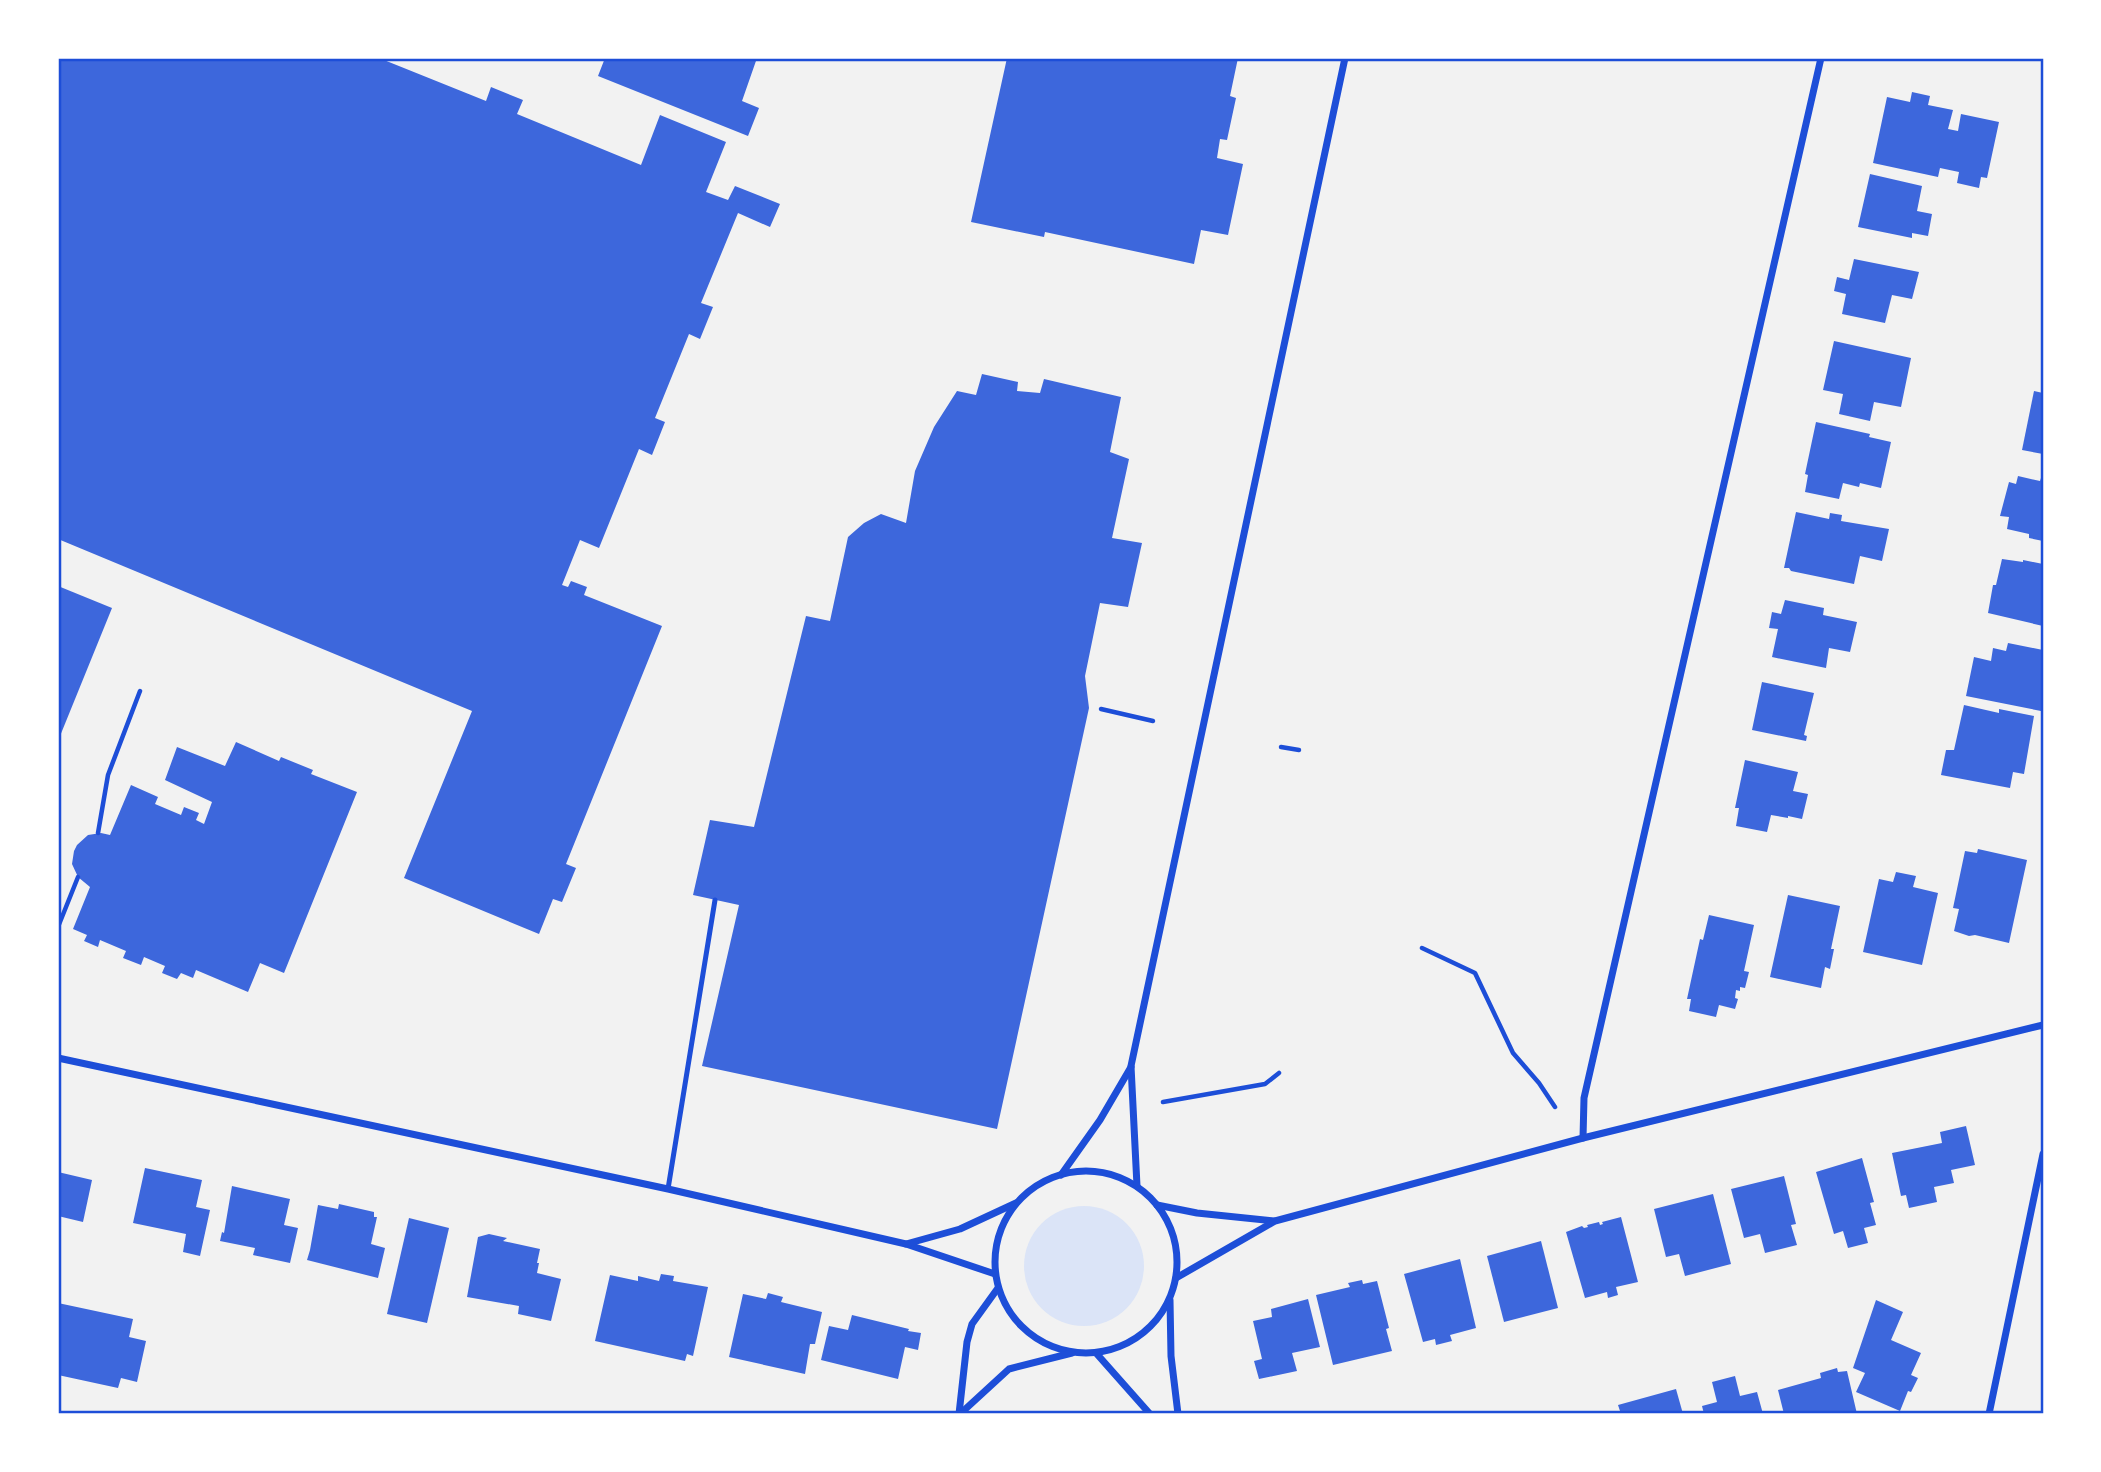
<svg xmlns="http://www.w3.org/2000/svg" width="2101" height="1472" viewBox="0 0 2101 1472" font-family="'Noto Sans',sans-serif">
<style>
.green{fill:#dbe4f7}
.building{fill:#3d67dc}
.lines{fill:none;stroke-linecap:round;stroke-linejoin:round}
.path{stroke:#1d4ed8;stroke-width:4.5}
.service{stroke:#1d4ed8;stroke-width:5}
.minor{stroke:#1d4ed8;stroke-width:7}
.neatline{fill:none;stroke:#1d4ed8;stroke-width:2.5}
</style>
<rect width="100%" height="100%" fill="#f2f2f2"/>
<!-- green -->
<circle class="green" cx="1084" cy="1266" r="60"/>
<!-- building -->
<g class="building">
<path d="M58 58H379L486 101 491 87 523 100 517 114 641 165 660 115 726 142 706 192 728 200 735 186 780 204 770 227 738 213 701 303 713 307 700 339 689 334 655 418 665 422 652 455 639 449 599 548 580 540 562 585 568 587 571 581 587 587 584 595 662 626 566 864 576 868 562 902 553 899 539 934 404 878 472 711 58 539Z"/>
<path d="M605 58H757L742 101 759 108 748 136 598 76Z"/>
<path d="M1007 58H1238L1230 96 1236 98 1227 140 1220 139 1217 158 1243 164 1228 235 1201 230 1194 264 1045 232 1044 237 971 222Z"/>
<path d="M1912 92 1930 96 1928 105 1953 110 1948 129 1958 131 1961 114 1999 122 1987 178 1981 177 1979 188 1957 183 1959 172 1940 168 1938 177 1873 163 1887 97 1910 102Z"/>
<path d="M1870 174 1922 186 1917 211 1932 214 1928 236 1912 233V238L1858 227Z"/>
<path d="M1854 259 1919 272 1912 299 1892 295 1885 323 1842 314 1846 294 1834 291 1837 277 1849 280Z"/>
<path d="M1834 341 1911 358 1901 407 1874 402 1870 421 1839 414 1843 394 1823 390Z"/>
<path d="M982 374 1018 382 1017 391 1040 393 1044 379 1121 397 1110 452 1129 459 1112 538 1142 543 1128 607 1100 603 1085 676 1089 708 997 1129 702 1066 739 905 693 895 710 820 754 827 806 616 830 621 848 537 864 523 881 514 906 523 915 471 934 427 957 391 976 395Z"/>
<path d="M2034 391 2043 393V454L2022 450Z"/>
<path d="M1816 422 1870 434 1869 437 1891 442 1881 488 1860 483 1859 487 1843 483 1839 499 1805 492 1808 475 1805 474Z"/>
<path d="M2018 476 2040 481 2041 478H2043V541L2029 538V534L2007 529 2009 517 2000 516 2009 482 2016 484Z"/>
<path d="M1796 512 1829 519 1830 513 1842 515 1841 521 1889 529 1882 561 1860 556 1854 584 1791 571 1789 568H1784Z"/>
<path d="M2002 559 2023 562V560L2043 564V626L1988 613 1993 585H1996Z"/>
<path d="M58 586 112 608 58 741Z"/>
<path d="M1785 600 1824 608 1823 615 1857 622 1850 652 1829 648 1826 668 1772 657 1778 629 1769 628 1772 612 1781 614Z"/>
<path d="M2008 643 2043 650V700L2041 711 1966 696 1974 657 1991 661 1993 648 2006 651Z"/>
<path d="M1762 682 1814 693 1804 735 1807 736 1806 741 1752 730Z"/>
<path d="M1964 705 1999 713V709L2034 716 2024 774 2013 772 2010 788 1941 775 1946 750H1954Z"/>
<path d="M236 742 279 761 281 757 313 770 311 774 357 792 284 973 260 963 248 992 196 970 193 978 181 973 177 979 162 973 165 966 144 957 141 965 123 958 126 951 100 940 98 947 84 941 87 935 73 929 90 887 78 877 72 864 74 851 77 845 88 835 101 833 110 835 131 785 158 797 155 804 181 815 184 807 199 813 196 820 204 824 212 802 165 780 177 747 225 766Z"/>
<path d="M1745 760 1798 772 1793 791 1808 794 1802 819 1788 816V818L1771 815 1767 832 1736 826 1739 808H1735Z"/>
<path d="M1978 849 2027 860 2009 943 1975 935 1969 936 1954 931 1959 909 1953 908 1965 851 1977 853Z"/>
<path d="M1896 872 1916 876 1913 887 1938 893 1922 965 1863 952 1879 879 1893 882Z"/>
<path d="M1788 895 1840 906 1831 949H1834L1830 969 1825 967 1821 988 1770 977Z"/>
<path d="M1709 915 1754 925 1744 971 1749 972 1745 988 1740 987V991L1736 990 1735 998 1738 999 1735 1009 1719 1005 1716 1017 1689 1011 1691 999H1687L1700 939 1703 940Z"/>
<path d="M1966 1126 1975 1165 1951 1170 1954 1183 1934 1187 1937 1202 1909 1208 1906 1195 1901 1196 1892 1153 1942 1143 1940 1132Z"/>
<path d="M1862 1158 1874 1202 1870 1203 1876 1225 1864 1228 1868 1243 1848 1248 1843 1231 1834 1234 1816 1172Z"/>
<path d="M145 1168 202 1180 196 1207 210 1210 200 1256 183 1252 186 1234 133 1223Z"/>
<path d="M58 1172 92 1180 83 1222 58 1216Z"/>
<path d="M1784 1176 1796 1224 1791 1225 1797 1245 1765 1253 1760 1234 1744 1238 1731 1189Z"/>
<path d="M232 1186 290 1199 284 1225 298 1228 290 1263 253 1255 255 1248 220 1241 222 1232 224 1233Z"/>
<path d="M1713 1194 1731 1264 1685 1276 1679 1254 1666 1257 1654 1209Z"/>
<path d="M339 1204 374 1212V1217H377L371 1244 385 1248 378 1278 307 1260 310 1250 318 1205 338 1209Z"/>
<path d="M1621 1217 1638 1282 1616 1287 1618 1295 1608 1298 1607 1292 1585 1298 1566 1232 1582 1226 1584 1228 1588 1227 1587 1225 1599 1222 1600 1225 1603 1224 1602 1222Z"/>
<path d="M409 1218 449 1228 427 1323 387 1314Z"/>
<path d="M489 1234 507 1238 503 1241 540 1249 537 1263H539L537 1273 561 1279 551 1321 518 1314 519 1306 467 1297 478 1237Z"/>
<path d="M1541 1241 1558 1308 1504 1322 1487 1256Z"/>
<path d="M1460 1259 1476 1328 1450 1335 1452 1341 1436 1345 1435 1339 1423 1342 1404 1274Z"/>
<path d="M661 1274 674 1276 673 1281 708 1287 693 1356 687 1354 685 1361 595 1341 610 1275 638 1281V1276L659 1281Z"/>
<path d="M1362 1280 1363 1284 1377 1281 1389 1328 1386 1329 1392 1351 1333 1365 1316 1295 1350 1287 1348 1283Z"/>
<path d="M768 1293 783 1297 781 1302 822 1312 815 1344H810L805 1374 729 1357 743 1294 766 1299Z"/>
<path d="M1308 1299 1320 1347 1292 1353 1297 1371 1259 1379 1254 1361 1262 1359 1253 1321 1272 1317 1271 1309Z"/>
<path d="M1876 1300 1903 1312 1891 1340 1921 1353 1911 1375 1918 1378 1911 1392 1908 1391 1900 1411 1856 1392 1865 1373 1853 1368Z"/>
<path d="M58 1303 133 1319 129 1337 146 1341 137 1382 121 1378 118 1388 58 1375Z"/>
<path d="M852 1315 909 1329 908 1331 921 1333 918 1350 905 1347 898 1379 821 1360 829 1326 848 1330Z"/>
<path d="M1837 1368 1838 1372 1847 1371 1857 1414H1800L1799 1411 1784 1414 1778 1390 1821 1378 1820 1373Z"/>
<path d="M1735 1376 1740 1396 1757 1392 1763 1414H1704L1702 1406 1717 1402 1712 1382Z"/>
<path d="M1676 1389 1683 1414H1621L1618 1405Z"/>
</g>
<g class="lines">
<!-- path -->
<g class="path">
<path d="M1101 709 1153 721"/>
<path d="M1281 747 1299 750"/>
<path d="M98 833 108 775 140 691"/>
<path d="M58 927 78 877"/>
<path d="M1422 948 1475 973 1513 1053 1539 1083 1555 1107"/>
<path d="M1163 1102 1265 1084 1279 1073"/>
</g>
<!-- service -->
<path class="service" d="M668 1189 715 900"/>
<!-- minor -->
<g class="minor">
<path d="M58 1058 668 1189 906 1244 995 1274"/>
<path d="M1583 1138 1584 1098 1821 58"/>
<circle cx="1086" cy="1262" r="91"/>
<path d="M1061 1175 1100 1120 1131 1067"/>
<path d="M1137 1186 1131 1066 1345 58"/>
<path d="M1157 1205 1197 1213 1274 1221"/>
<path d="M906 1244 960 1229 1016 1203"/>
<path d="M1176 1278 1275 1221 1583 1138 2043 1025"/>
<path d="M1170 1300 1171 1356 1178 1414"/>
<path d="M1096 1353 1150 1414"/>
<path d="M959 1414 967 1342 972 1324 998 1288"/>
<path d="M960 1414 1009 1369 1072 1353"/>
<path d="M1989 1414 2043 1154"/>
</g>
</g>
<!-- border -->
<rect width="2101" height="1472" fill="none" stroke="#ffffff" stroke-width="119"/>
<rect x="60" y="60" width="1982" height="1352" class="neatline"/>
</svg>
